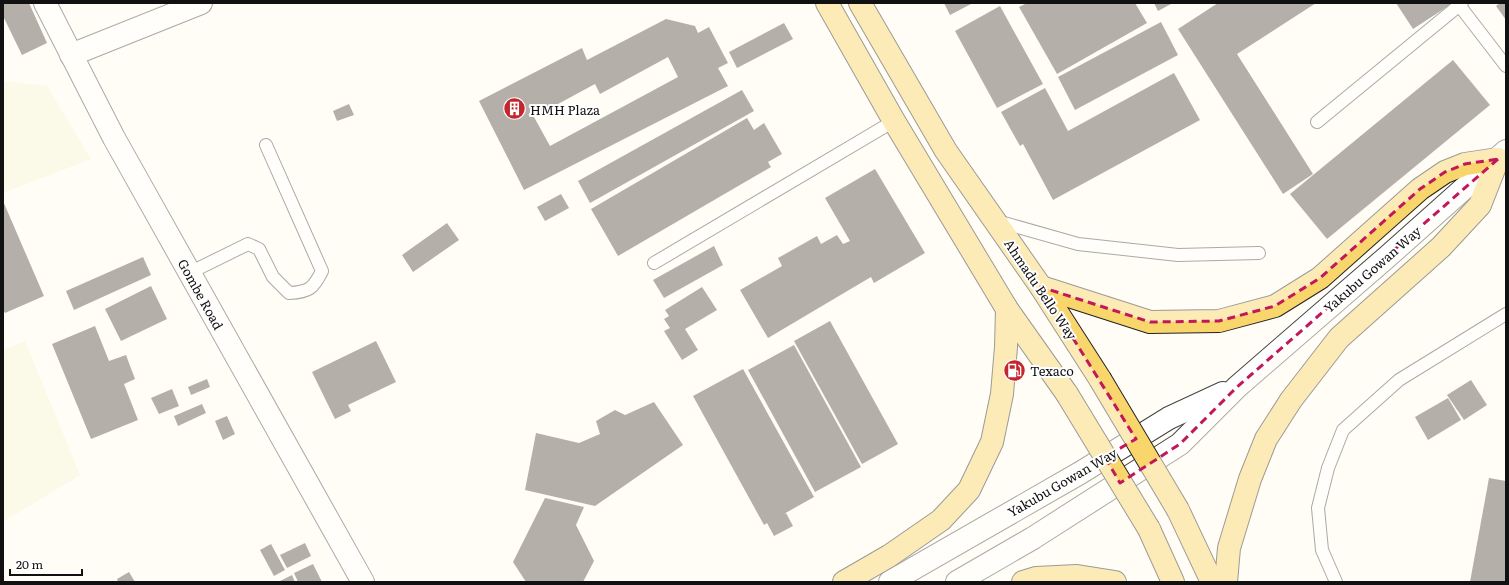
<svg xmlns="http://www.w3.org/2000/svg" width="1509" height="585" viewBox="0 0 1509 585" font-family="Literata,serif">
<style>
.farmland{fill:#f6f3d4}
.building{fill:#5a524d;fill-rule:evenodd}
.lines{fill:none;stroke-linecap:round;stroke-linejoin:round}
.service-casing{stroke:#444;stroke-width:14}
.minor-casing{stroke:#444;stroke-width:24}
.tertiary-casing{stroke:#444;stroke-width:24}
.primary-casing{stroke:#222;stroke-width:24}
.service{stroke:#fff;stroke-width:12}
.minor{stroke:#fff;stroke-width:22}
.tertiary{stroke:#fff;stroke-width:22}
.primary{stroke:#f9d66b;stroke-width:22}
.primary-bridge-casing{stroke:#222;stroke-width:24;stroke-linecap:butt}
.primary-bridge{stroke:#f9d66b;stroke-width:22}
.marked{fill:none;stroke:#c2185b;stroke-width:3;stroke-dasharray:8 5;stroke-linejoin:round}
.labels{text-anchor:middle;dominant-baseline:central;stroke-width:4;stroke-linejoin:round;paint-order:stroke}
.poi-label{font-size:13px;fill:#111;stroke:#fff;text-anchor:start}
.street-label{font-size:13px;fill:#111;stroke:#fff}
</style>
<rect width="100%" height="100%" fill="#fffdf5"/>
<!-- farmland -->
<g class="farmland">
<path d="M3 81 47 86 91 159 3 193Z"/>
<path d="M25 341 80 475 3 522V350Z"/>
</g>
<!-- building -->
<g class="building">
<path d="M3 3H29L47 43 22 55 3 16Z"/>
<path d="M944 3H973L950 15Z"/>
<path d="M1027 3H1135L1147 23 1057 74 1019 7Z"/>
<path d="M1154 3H1173L1158 11Z"/>
<path d="M1218 3H1316L1237 54 1313 174 1283 194 1178 29Z"/>
<path d="M1396 3H1453L1413 29Z"/>
<path d="M1500 3H1506V20L1496 6Z"/>
<path d="M1000 6 1043 84 997 108 955 31Z"/>
<path d="M666 19 695 26 698 33 709 27 728 63 718 68 728 86 524 190 479 101 582 48 587 60ZM668 57 678 77 550 146 534 117 595 84 600 94Z"/>
<path d="M1161 22 1178 55 1075 110 1058 77Z"/>
<path d="M784 23 793 39 737 68 729 52Z"/>
<path d="M1453 60 1490 105 1327 239 1290 194Z"/>
<path d="M1174 73 1200 120 1053 200 1023 144 1020 146 1001 112 1045 88 1068 131Z"/>
<path d="M742 90 754 111 590 203 578 181Z"/>
<path d="M349 104 354 115 337 121 333 111Z"/>
<path d="M747 118 754 130 764 123 782 154 768 162 771 167 618 256 591 209Z"/>
<path d="M875 169 925 253 874 283 871 277 768 338 740 290 782 266 778 258 817 236 821 244 837 235 843 244 850 241 825 198Z"/>
<path d="M561 194 569 208 545 221 537 207Z"/>
<path d="M3 201 44 296 5 313 3 310Z"/>
<path d="M447 223 459 240 413 272 402 255Z"/>
<path d="M714 246 723 265 664 298 653 280Z"/>
<path d="M143 257 151 275 74 310 66 291Z"/>
<path d="M151 286 167 319 121 341 105 309Z"/>
<path d="M702 287 717 310 685 329 698 350 682 360 664 331 670 328 664 319 669 316 665 310Z"/>
<path d="M830 321 898 444 862 464 794 341Z"/>
<path d="M95 326 109 361 126 355 135 379 124 384 138 420 91 439 52 344Z"/>
<path d="M376 341 396 382 348 405 351 411 335 419 312 372Z"/>
<path d="M794 345 861 467 815 492 748 370Z"/>
<path d="M743 369 814 497 782 515 786 513 793 526 774 536 767 523 764 525 693 396Z"/>
<path d="M207 379 210 387 191 395 188 387Z"/>
<path d="M1471 380 1487 405 1464 420 1447 395Z"/>
<path d="M172 389 179 406 159 414 151 398Z"/>
<path d="M1448 398 1461 420 1428 440 1415 417Z"/>
<path d="M654 402 683 445 595 506 525 490 536 433 579 443 600 434 596 421 615 410 625 415Z"/>
<path d="M202 404 206 413 178 426 174 416Z"/>
<path d="M227 416 235 434 223 440 215 421Z"/>
<path d="M1489 478 1506 481V582H1470Z"/>
<path d="M545 498 584 507 576 525 594 561 583 582H526L513 562Z"/>
<path d="M305 543 311 556 287 568 280 555Z"/>
<path d="M271 544 285 570 274 576 260 550Z"/>
<path d="M313 564 322 582H298L294 573Z"/>
<path d="M129 572 135 582H118L117 579Z"/>
<path d="M292 575 295 582H278Z"/>
</g>
<g class="lines">
<defs>
<g id="service">
<path d="M1459 5 1506 66"/>
<path d="M1317 122 1462 3"/>
<path d="M997 221 1078 244 1178 255 1259 253"/>
<path d="M654 263 894 121"/>
<path d="M189 273 248 244 259 249 273 277 289 293C309 292 313 289 322 271L266 145"/>
<path d="M1336 582 1322 550 1318 508 1328 468 1343 430 1399 380 1506 314"/>
</g>
<g id="minor">
<path d="M45 3 114 138 363 582"/>
<path d="M71 55 201 3"/>
</g>
<g id="tertiary">
<path d="M890 582 1080 473 1169 418 1223 393"/>
<path d="M957 582 1033 538 1180 444 1237 387 1387 257 1506 151"/>
</g>
<g id="primary">
<path d="M827 3 894 121 1007 309 1067 394"/>
<path d="M860 3 946 151 1041 287 1100 379"/>
<path d="M1041 287 1150 322 1219 321 1275 306 1320 278 1420 189 1445 172 1465 164 1498 159"/>
<path d="M1178 510 1212 582"/>
<path d="M1149 529 1173 582"/>
<path d="M844 582 889 556 941 520 969 490 992 442 1002 394 1006 347 1007 309"/>
<path d="M1023 582 1036 578 1077 576 1115 582"/>
<path d="M1226 582 1229 548 1250 479 1266 439 1291 400 1339 338 1441 247 1480 205 1498 159"/>
</g>
</defs>
<!-- service casing -->
<use href="#service" class="service-casing"/>
<!-- minor casing -->
<use href="#minor" class="minor-casing"/>
<!-- tertiary casing -->
<use href="#tertiary" class="tertiary-casing"/>
<!-- primary casing -->
<use href="#primary" class="primary-casing"/>
<!-- service -->
<use href="#service" class="service"/>
<!-- minor -->
<use href="#minor" class="minor"/>
<!-- tertiary -->
<use href="#tertiary" class="tertiary"/>
<!-- primary -->
<use href="#primary" class="primary"/>
<defs>
<g id="primary-bridge">
<path d="M1100 379 1178 510"/>
<path d="M1067 394 1149 529"/>
</g>
</defs>
<!-- primary-bridge casing -->
<use href="#primary-bridge" class="primary-bridge-casing"/>
<!-- primary-bridge -->
<use href="#primary-bridge" class="primary-bridge"/>
</g>
<!-- marked area -->
<path d="M0 0H1509V585H0ZM1498 159 1237 387 1180 444 1120 483 1105 457 1136 439 1041 287 1150 322 1219 321 1275 306 1320 278 1420 189 1445 172 1465 164Z" fill="#fffdf5" fill-opacity=".55" fill-rule="evenodd"/>
<path class="marked" d="M1498 159 1237 387 1180 444 1120 483 1105 457 1136 439 1041 287 1150 322 1219 321 1275 306 1320 278 1420 189 1445 172 1465 164Z"/>
<!-- icons -->
<defs>
<symbol id="building-disc" viewBox="-11 -11 22 22"><circle r="9.5" fill="#c4262e" stroke="#fff"/><path d="M-4-6H4V6H1V3H-1V6H-4ZM-2.5-4.3h1.7v1.8h-1.7ZM.8-4.3h1.7v1.8H.8ZM-2.5-1h1.7V.8h-1.7ZM.8-1h1.7V.8H.8Z" fill="#fff"/></symbol>
<symbol id="fuel-disc" viewBox="-11 -11 22 22"><circle r="9.5" fill="#c4262e" stroke="#fff"/><path d="M-5.5-6h7V0h2V4h1.3V-2.5L3-4.5l.8-.8L6-3V5H2.5V1h-1V6h-7ZM-4.2-4.7v3.2H.2V-4.7Z" fill="#fff"/></symbol>
</defs>
<g fill-rule="evenodd">
<use href="#building-disc" x="502" y="96" width="25" height="25"/>
<use href="#fuel-disc" x="1002" y="358" width="25" height="25"/>
</g>
<g class="labels">
<!-- poi labels -->
<g class="poi-label">
<text x="530" y="109">HMH Plaza</text>
<text x="1030" y="370">Texaco</text>
</g>
<!-- street labels -->
<g class="street-label">
<text transform="translate(1372 269) rotate(-41)">Yakubu Gowan Way</text>
<text transform="translate(1041 289) rotate(56)">Ahmadu Bello Way</text>
<text transform="translate(201 294) rotate(61)">Gombe Road</text>
<text transform="translate(1062 482) rotate(-30)">Yakubu Gowan Way</text>
</g>
</g>
<!-- border -->
<rect width="1509" height="585" fill="none" stroke="#111111" stroke-width="8"/>
<!-- scale -->
<path d="M10 569v6h72v-6" fill="none" stroke="#111111" stroke-width="2"/>
<text x="16" y="569" font-size="12" fill="#111111" stroke="#ffffff" stroke-width="3" paint-order="stroke">20 m</text>
</svg>
